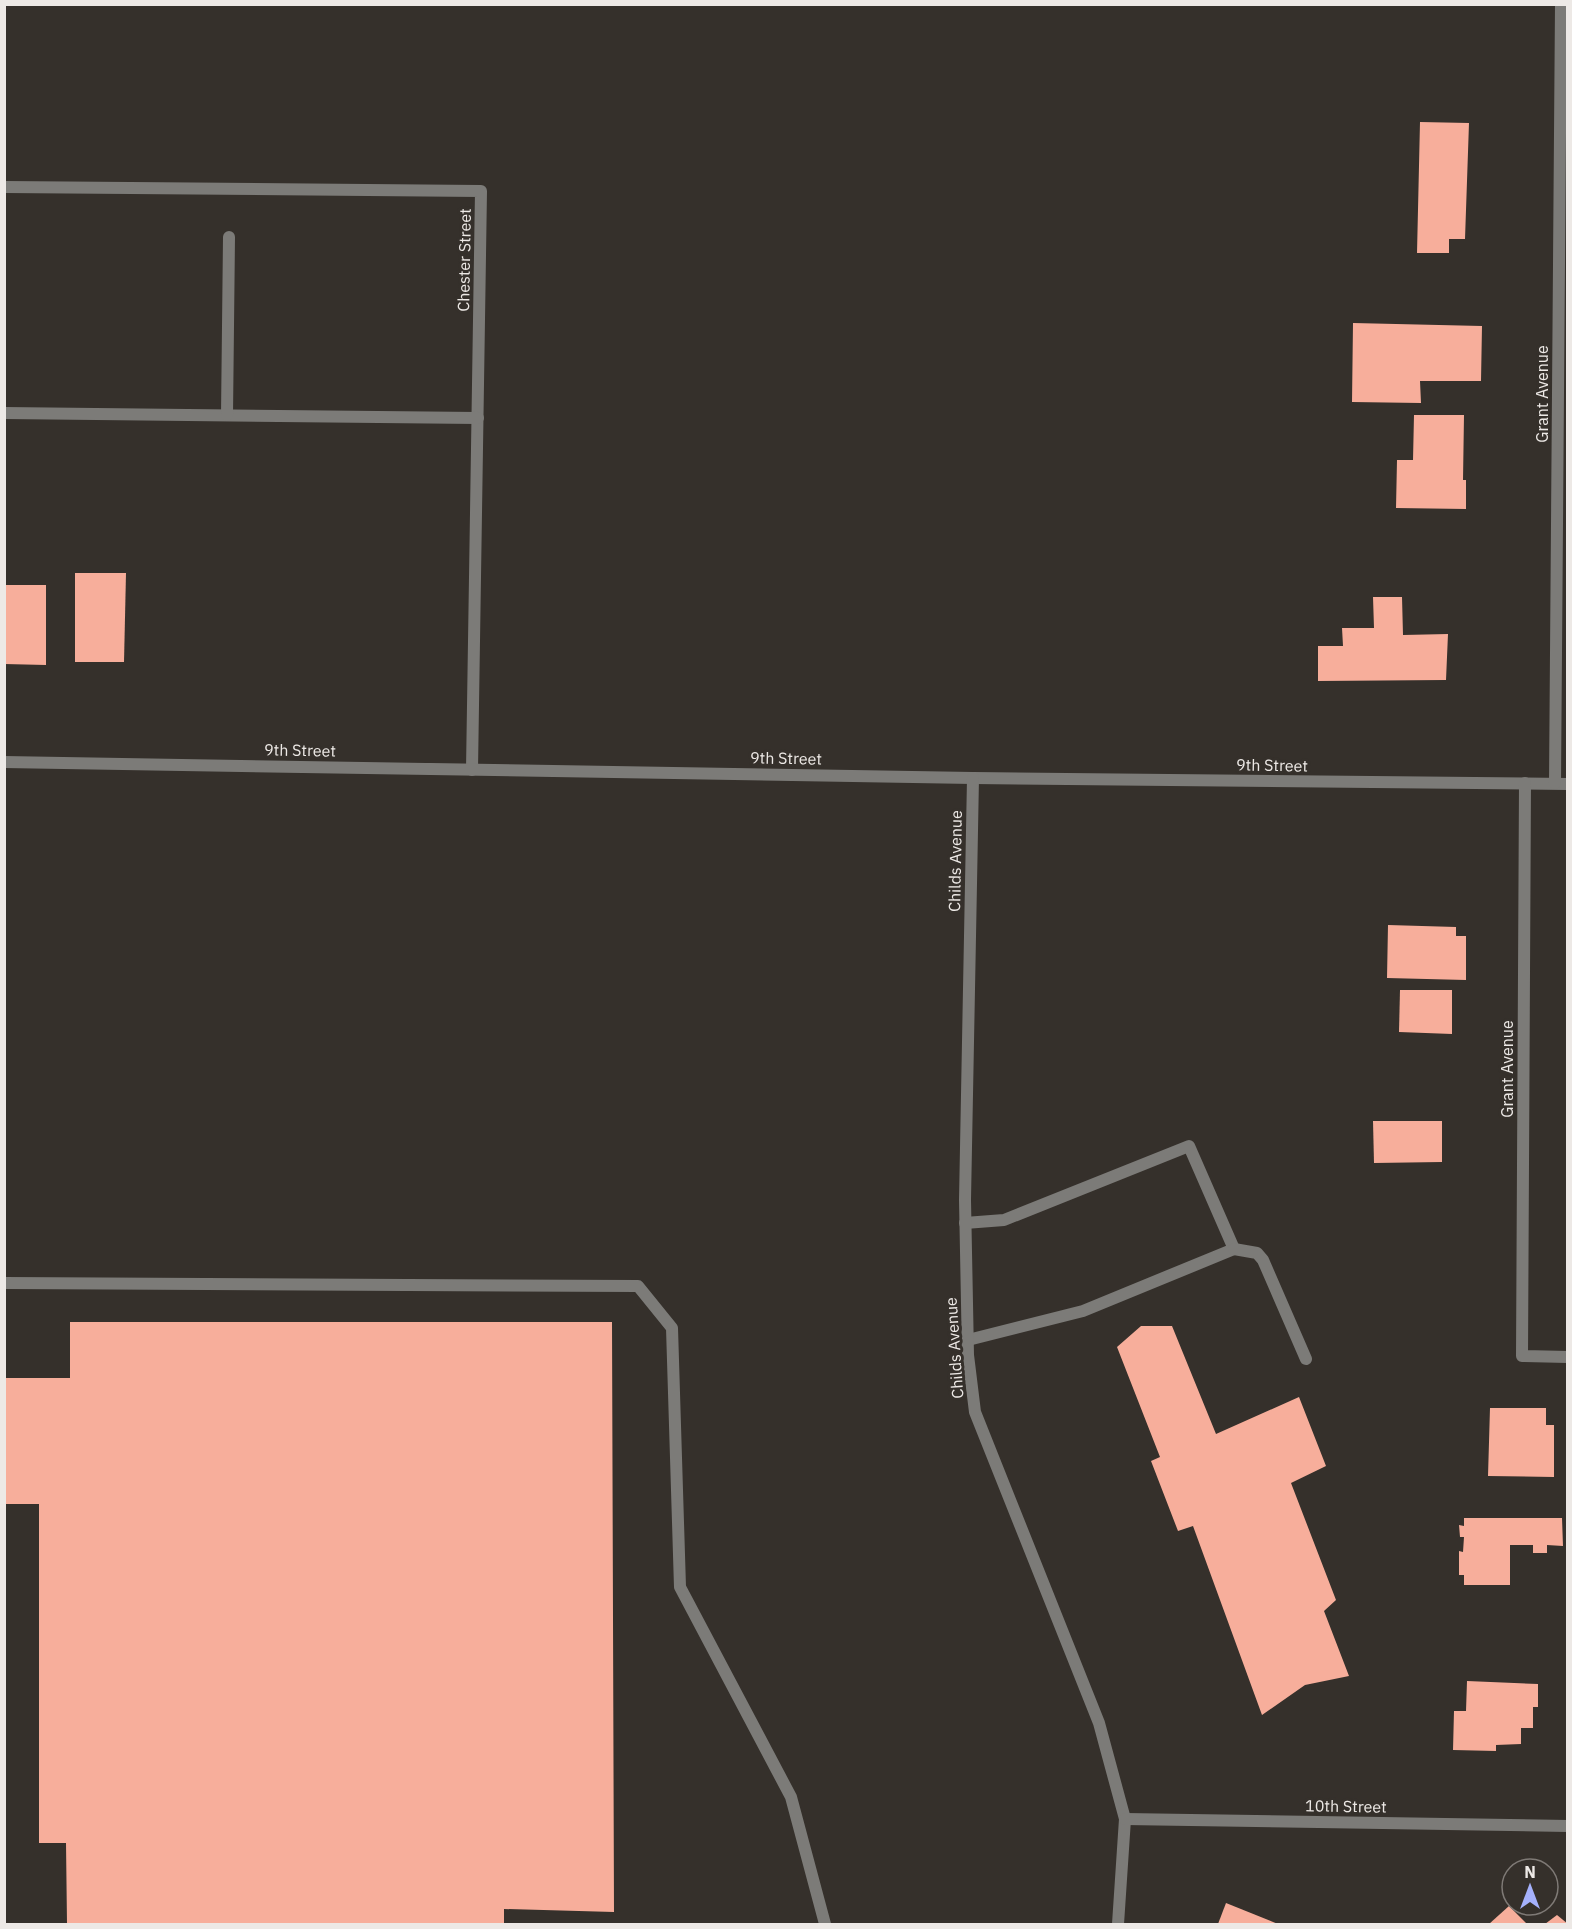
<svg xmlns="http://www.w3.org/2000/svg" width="1572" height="1929" viewBox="0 0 1572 1929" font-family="'IBM Plex Sans',sans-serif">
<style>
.building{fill:#f7ae9b}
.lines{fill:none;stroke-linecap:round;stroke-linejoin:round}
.lane{stroke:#7c7b78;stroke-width:12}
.street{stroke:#7c7b78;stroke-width:12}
.labels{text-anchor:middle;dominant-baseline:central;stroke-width:6;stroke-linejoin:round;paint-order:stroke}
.street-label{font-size:16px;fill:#ede9e6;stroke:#35302b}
</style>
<rect width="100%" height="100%" fill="#35302b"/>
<!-- building -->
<g class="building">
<path d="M1420 122 1469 123 1465 239H1449V253H1417Z"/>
<path d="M1353 323 1482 326 1481 381H1420L1421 403 1352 402Z"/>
<path d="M1414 415H1464L1463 480H1466V509L1396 508 1397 460H1413Z"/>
<path d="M75 573H126L124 662H75Z"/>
<path d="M4 585H46V665L4 664Z"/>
<path d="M1373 597H1402L1403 635 1448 634 1446 680 1318 681V646H1343L1342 628H1374Z"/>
<path d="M1388 925 1456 927V936H1466V980L1387 978Z"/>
<path d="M1400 990H1452V1034L1399 1032Z"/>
<path d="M1373 1121H1442V1162L1374 1163Z"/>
<path d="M70 1322H612L614 1912 504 1909V1924H67L66 1843H39V1504H4V1378H70Z"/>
<path d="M1141 1326H1172L1216 1434 1299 1397 1326 1466 1291 1483 1336 1600 1324 1611 1349 1676 1305 1685 1262 1715 1193 1526 1178 1531 1151 1461 1160 1457 1117 1347Z"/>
<path d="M1490 1408H1546V1425H1554V1477L1488 1476Z"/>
<path d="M1464 1518H1562L1563 1546 1547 1545V1553H1533V1545H1510V1585H1464V1575H1459V1551L1463 1552 1464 1537H1460L1459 1525 1464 1526Z"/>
<path d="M1467 1681 1538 1684V1707H1533V1728H1521V1744L1496 1745V1751L1453 1750 1454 1711H1466Z"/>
<path d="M1226 1903 1278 1924H1218Z"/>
<path d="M1509 1906 1527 1924H1489Z"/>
<path d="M1557 1915 1568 1924H1545Z"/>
</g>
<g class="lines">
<!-- lane -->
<g class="lane">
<path d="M4 187 481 191 472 770"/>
<path d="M4 413 478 418"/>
<path d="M227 415 229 237"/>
<path d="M965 1223 1004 1220 1189 1146 1234 1249 1083 1311 968 1340"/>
<path d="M1234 1249 1257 1253 1263 1260 1306 1359"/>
<path d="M4 1283 638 1286 672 1328 680 1587 791 1797 825 1924"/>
</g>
<!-- street -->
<g class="street">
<path d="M4 762 973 778 1568 784"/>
<path d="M973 778 965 1200 968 1355 975 1412 1099 1723 1125 1819 1118 1924"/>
<path d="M1525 783 1522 1356 1568 1357"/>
<path d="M1555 783 1561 4"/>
<path d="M1125 1819 1568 1826"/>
</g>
</g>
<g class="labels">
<!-- street labels -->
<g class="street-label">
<text transform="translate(464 260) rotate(-89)">Chester Street</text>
<text transform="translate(1542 394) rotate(-90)">Grant Avenue</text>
<text transform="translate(300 750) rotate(1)">9th Street</text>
<text transform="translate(786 758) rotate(1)">9th Street</text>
<text transform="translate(1272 765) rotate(1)">9th Street</text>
<text transform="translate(955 861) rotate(-89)">Childs Avenue</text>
<text transform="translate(1507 1069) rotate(-90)">Grant Avenue</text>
<text transform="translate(954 1348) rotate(-94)">Childs Avenue</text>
<text transform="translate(1346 1806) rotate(1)">10th Street</text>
</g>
</g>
<!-- border -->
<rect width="1572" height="1929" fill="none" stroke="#ede9e6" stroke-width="12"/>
<!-- north arrow -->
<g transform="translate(1530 1887)"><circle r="28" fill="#35302b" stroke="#7f7a76" stroke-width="1.5"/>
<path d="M0-4.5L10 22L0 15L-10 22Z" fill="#a5b1fc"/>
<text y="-9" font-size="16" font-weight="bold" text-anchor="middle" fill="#ede9e6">N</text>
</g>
</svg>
